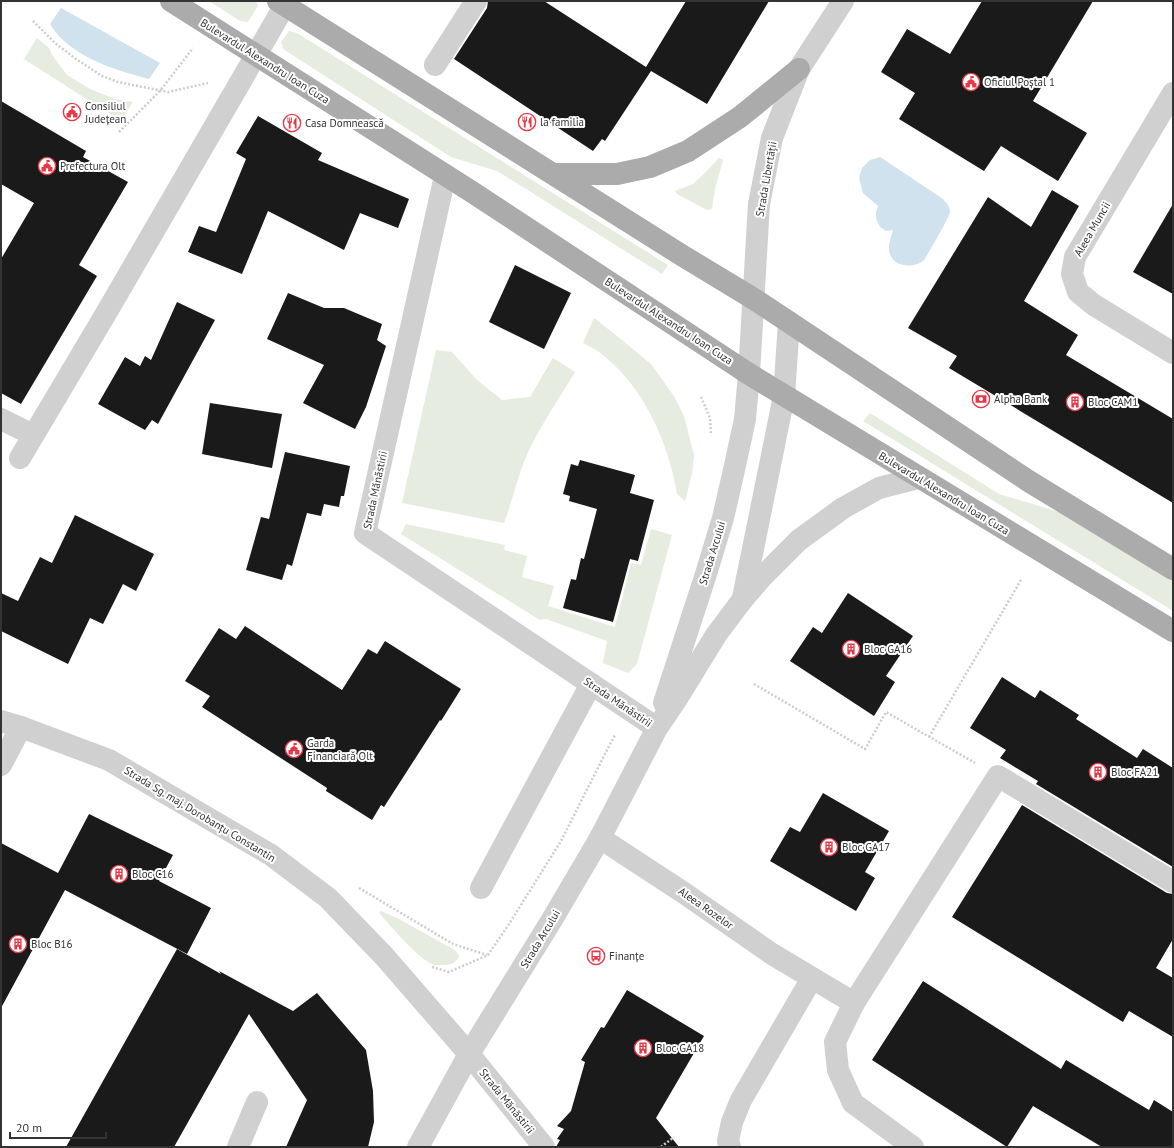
<svg xmlns="http://www.w3.org/2000/svg" width="1174" height="1148" viewBox="0 0 1174 1148" font-family="'PT Sans',sans-serif">
<style>
.green{fill:#e6ecdf}
.water{fill:#cfe2ee}
.building{fill:#1a1a1a}
.lines{fill:none;stroke-linecap:round;stroke-linejoin:round}
.path{stroke:#cdcdcd;stroke-width:2.5;stroke-dasharray:2 2;stroke-linecap:butt}
.minor{stroke:#d0d0d0;stroke-width:22}
.major{stroke:#ababab;stroke-width:22}
.labels{text-anchor:middle;dominant-baseline:central;stroke-width:4;stroke-linejoin:round;paint-order:stroke}
.street-label{font-size:11px;fill:#333;stroke:#fff}
.poi-label{font-size:11px;fill:#333;stroke:#fff;text-anchor:start}
</style>
<rect width="100%" height="100%" fill="#fff"/>
<!-- green -->
<g class="green">
<path d="M209 1H256L258 6 248 22 240 21Z"/>
<path d="M289 31 297 33 668 265 662 274 497 171 451 157 283 49 281 42Z"/>
<path d="M37 38 49 48 52 55 67 75 90 89 115 99 133 102 121 121 24 59Z"/>
<path d="M719 158 723 160 715 189 712 209 707 210 677 194 675 191 693 184 703 175Z"/>
<path d="M594 318 622 340 652 365 675 398 684 416 694 455 692 474 685 501 677 494C669 443 642 383 599 352 594 348 588 346 583 343Z"/>
<path d="M436 350 452 352 477 380 502 400 530 397 553 358 575 372C561 396 544 420 532 444 519 468 514 497 504 523L402 503Z"/>
<path d="M870 413 999 494 1059 512 1173 580V611L863 421Z"/>
<path d="M406 524 505 545 504 550 527 556 522 577 554 586 548 606 615 627 631 563 641 565 651 529 672 535 637 664 628 673 603 663 607 641 546 619 540 620 401 534Z"/>
<path d="M381 911 397 918 455 950 458 954 459 957C454 965 449 965 440 965 440 965 435 965 434 965 419 960 391 926 379 913Z"/>
</g>
<!-- water -->
<g class="water">
<path d="M61 8 160 63 149 79C119 71 88 62 64 41 58 36 54 30 50 24Z"/>
<path d="M880 157 943 199C946 203 950 206 950 212 950 216 927 256 924 260 914 269 894 267 890 254 887 247 891 237 893 230L886 231 880 227 876 219V212L878 206 863 193 859 178 862 168 870 160Z"/>
</g>
<!-- building -->
<g class="building">
<path d="M488 1H544L646 67 686 1H769L707 104 651 71 605 141 602 139 593 151 454 59 487 8Z"/>
<path d="M982 1H1093L1033 101 1087 133 1058 181 1001 146 984 171 899 119 915 93 881 72 907 29 950 54Z"/>
<path d="M1 101 86 151 83 157 128 182 79 265 97 276 21 404 1 393V259L34 203 1 184Z"/>
<path d="M258 116 322 153 318 160 409 199 398 228 360 213 344 250 268 211 242 274 188 252 199 226 216 232 246 159 236 153Z"/>
<path d="M1052 190 1079 206 1024 301 1078 335 1066 355 1173 419V503L949 368 957 356 908 328 988 197 1031 227Z"/>
<path d="M1173 204V294L1133 272Z"/>
<path d="M515 265 571 293 544 349 489 322Z"/>
<path d="M288 293 324 308H344L382 324 377 340 386 346 366 407 355 429 303 403 324 365 267 339Z"/>
<path d="M177 302 215 320 158 424 152 420 145 430 98 404 125 357 140 366 145 356 151 360Z"/>
<path d="M210 403 282 414 272 468 202 454Z"/>
<path d="M285 452 350 466 344 496H341L339 507 324 504 321 516 307 513 292 566 287 564 282 580 246 570 261 517 269 519Z"/>
<path d="M580 460 635 475 630 493 654 500 638 561 630 559 613 622 563 608 571 579 576 580 581 558 584 559 597 509 569 501 570 496 563 494 571 464 578 466Z"/>
<path d="M75 515 154 554 136 591 123 584 103 624 90 618 68 664 1 631V593L18 601 40 557 52 563Z"/>
<path d="M848 593 913 636 886 676 895 682 874 716 790 661 813 627 822 633Z"/>
<path d="M245 626 342 690 368 649 377 654 385 641 461 689 441 721 440 720 384 807 381 805 372 820 326 791 327 788 202 707 210 696 185 681 219 628 236 639Z"/>
<path d="M1002 677 1035 698 1040 690 1079 715 1076 719 1137 758 1143 749 1173 768V867L1036 784 1038 781 1000 758 1006 750 970 728Z"/>
<path d="M823 793 889 831 865 872 875 878 856 911 770 861 790 827 800 832Z"/>
<path d="M1022 805 1167 893 1173 894V939L1156 968 1173 978V1037L1129 1011 1123 1022 952 917Z"/>
<path d="M89 814 173 855 159 881 211 908 187 954 65 890 1 1008V843L58 873Z"/>
<path d="M177 949 221 974 219 971 293 1011 317 993 366 1050 373 1091 374 1122 368 1147H286L307 1100 249 1014 174 1147H66Z"/>
<path d="M923 981 1061 1069 1066 1060 1149 1110 1154 1100 1173 1112V1147H1102L1033 1106 1007 1147 872 1060Z"/>
<path d="M627 990 704 1036 656 1118 679 1147H556L560 1140 557 1139 564 1129 557 1126 571 1111 585 1062 581 1060 601 1027 604 1028Z"/>
</g>
<g class="lines">
<!-- path -->
<g class="path">
<path d="M33 21 55 43 76 59 102 76 118 82 168 92 208 83"/>
<path d="M119 132 160 91 193 48"/>
<path d="M701 397 710 418 711 434"/>
<path d="M754 684 865 749 886 712 975 763"/>
<path d="M929 737 1021 580"/>
<path d="M359 888 453 944 487 955"/>
<path d="M432 967 449 972 488 955 509 924 561 841 608 748 615 735"/>
<path d="M661 1147 674 1137"/>
</g>
<!-- minor -->
<g class="minor">
<path d="M435 65 476 1"/>
<path d="M1173 93 1075 257 1072 274 1078 292 1094 305 1173 353"/>
<path d="M445 176 365 533 657 728"/>
<path d="M1 419 33 435"/>
<path d="M20 458 108 310 285 5"/>
<path d="M743 598 784 396 789 322"/>
<path d="M664 703 706 574 723 518 734 470 745 419 749 374 759 204 772 138 799 69 843 1"/>
<path d="M1 721 21 727 109 760 271 855 328 898 384 956 469 1054 544 1147"/>
<path d="M1 765 21 727"/>
<path d="M600 838 684 893 772 954 854 1003 835 1042 838 1070 853 1103 913 1147"/>
<path d="M481 888 591 684"/>
<path d="M854 1003 998 776 1173 882"/>
<path d="M238 1147 257 1102"/>
<path d="M418 1147 469 1054 553 918 600 838 657 728 678 697 716 635 743 599 761 578 799 540 843 508 879 488 918 478"/>
<path d="M730 1147 728 1141 732 1122 741 1100 812 978"/>
</g>
<!-- major -->
<g class="major">
<path d="M171 1 469 190 749 374 1173 631"/>
<path d="M278 1 683 256 754 299 1030 482 1173 569"/>
<path d="M555 174H617L650 167 688 151 740 117 799 69"/>
</g>
</g>
<!-- icons -->
<defs>
<symbol id="civic-ring" viewBox="-11 -11 22 22"><circle r="9.5" fill="#fff" stroke="#e63946" stroke-width="1.5"/><path d="M-.6-6.5H3V-4.5H.6V-3L4-1V1h2V6H-6V1h2V-1L-.6-3ZM-1.2 2.5V6h2.4V2.5Z" fill="#e63946"/></symbol>
<symbol id="restaurant-ring" viewBox="-11 -11 22 22"><circle r="9.5" fill="#fff" stroke="#e63946" stroke-width="1.5"/><path d="M-5-6h1v4h1v-4h1v4h1v-4h1v5L-1.5 .5V6h-2V.5L-5-1ZM5-6V6H3V1.5H1.5Q1.5-4 5-6Z" fill="#e63946"/></symbol>
<symbol id="bank-ring" viewBox="-11 -11 22 22"><circle r="9.5" fill="#fff" stroke="#e63946" stroke-width="1.5"/><path d="M-6-4H6V4H-6ZM0-2.3a2.3 2.3 0 1 0 0 4.6a2.3 2.3 0 1 0 0-4.6Z" fill="#e63946"/></symbol>
<symbol id="building-ring" viewBox="-11 -11 22 22"><circle r="9.5" fill="#fff" stroke="#e63946" stroke-width="1.5"/><path d="M-4-6H4V6H1V3H-1V6H-4ZM-2.5-4.3h1.7v1.8h-1.7ZM.8-4.3h1.7v1.8H.8ZM-2.5-1h1.7V.8h-1.7ZM.8-1h1.7V.8H.8Z" fill="#e63946"/></symbol>
<symbol id="bus-ring" viewBox="-11 -11 22 22"><circle r="9.5" fill="#fff" stroke="#e63946" stroke-width="1.5"/><path d="M-5-6H5V4H4V6H2V4H-2V6H-4V4H-5ZM-3.5-4V0h7V-4ZM-3.5 1.2v1.5H-2V1.2ZM2 1.2v1.5H3.5V1.2Z" fill="#e63946"/></symbol>
</defs>
<g fill-rule="evenodd">
<use href="#civic-ring" x="961" y="72" width="20" height="20"/>
<use href="#civic-ring" x="62" y="102" width="20" height="20"/>
<use href="#restaurant-ring" x="517" y="112" width="20" height="20"/>
<use href="#restaurant-ring" x="282" y="113" width="20" height="20"/>
<use href="#civic-ring" x="37" y="156" width="20" height="20"/>
<use href="#bank-ring" x="971" y="389" width="20" height="20"/>
<use href="#building-ring" x="1065" y="392" width="20" height="20"/>
<use href="#building-ring" x="841" y="639" width="20" height="20"/>
<use href="#civic-ring" x="284" y="739" width="20" height="20"/>
<use href="#building-ring" x="1088" y="762" width="20" height="20"/>
<use href="#building-ring" x="819" y="837" width="20" height="20"/>
<use href="#building-ring" x="109" y="864" width="20" height="20"/>
<use href="#building-ring" x="8" y="934" width="20" height="20"/>
<use href="#bus-ring" x="586" y="946" width="20" height="20"/>
<use href="#building-ring" x="633" y="1038" width="20" height="20"/>
</g>
<g class="labels">
<!-- street labels -->
<g class="street-label">
<text transform="translate(265 61) rotate(32)">Bulevardul Alexandru Ioan Cuza</text>
<text transform="translate(766 179) rotate(-80)">Strada Libertății</text>
<text transform="translate(1092 229) rotate(-60)">Aleea Muncii</text>
<text transform="translate(669 321) rotate(33)">Bulevardul Alexandru Ioan Cuza</text>
<text transform="translate(375 490) rotate(-78)">Strada Mănăstirii</text>
<text transform="translate(944 493) rotate(31)">Bulevardul Alexandru Ioan Cuza</text>
<text transform="translate(712 553) rotate(-73)">Strada Arcului</text>
<text transform="translate(618 702) rotate(34)">Strada Mănăstirii</text>
<text transform="translate(200 814) rotate(31)">Strada Sg. maj. Dorobanțu Constantin</text>
<text transform="translate(706 908) rotate(35)">Aleea Rozelor</text>
<text transform="translate(540 939) rotate(-59)">Strada Arcului</text>
<text transform="translate(507 1101) rotate(51)">Strada Mănăstirii</text>
</g>
<!-- poi labels -->
<g class="poi-label">
<text x="984" y="82">Oficiul Poștal 1</text>
<text x="85" y="106">Consiliul<tspan x="85" dy="13">Județean</tspan></text>
<text x="540" y="122">la familia</text>
<text x="305" y="123">Casa Domnească</text>
<text x="60" y="166">Prefectura Olt</text>
<text x="994" y="399">Alpha Bank</text>
<text x="1088" y="402">Bloc CAM1</text>
<text x="864" y="649">Bloc GA16</text>
<text x="307" y="743">Garda<tspan x="307" dy="13">Financiară Olt</tspan></text>
<text x="1111" y="772">Bloc FA21</text>
<text x="842" y="847">Bloc GA17</text>
<text x="132" y="874">Bloc C16</text>
<text x="31" y="944">Bloc B16</text>
<text x="609" y="956">Finanțe</text>
<text x="656" y="1048">Bloc GA18</text>
</g>
</g>
<!-- border -->
<rect width="1174" height="1148" fill="none" stroke="#333333" stroke-width="4"/>
<!-- scale -->
<path d="M10 1132v6h96v-6" fill="none" stroke="#333333" stroke-width="2"/>
<text x="16" y="1132" font-size="12" fill="#333333" stroke="#ffffff" stroke-width="3" paint-order="stroke">20 m</text>
</svg>
